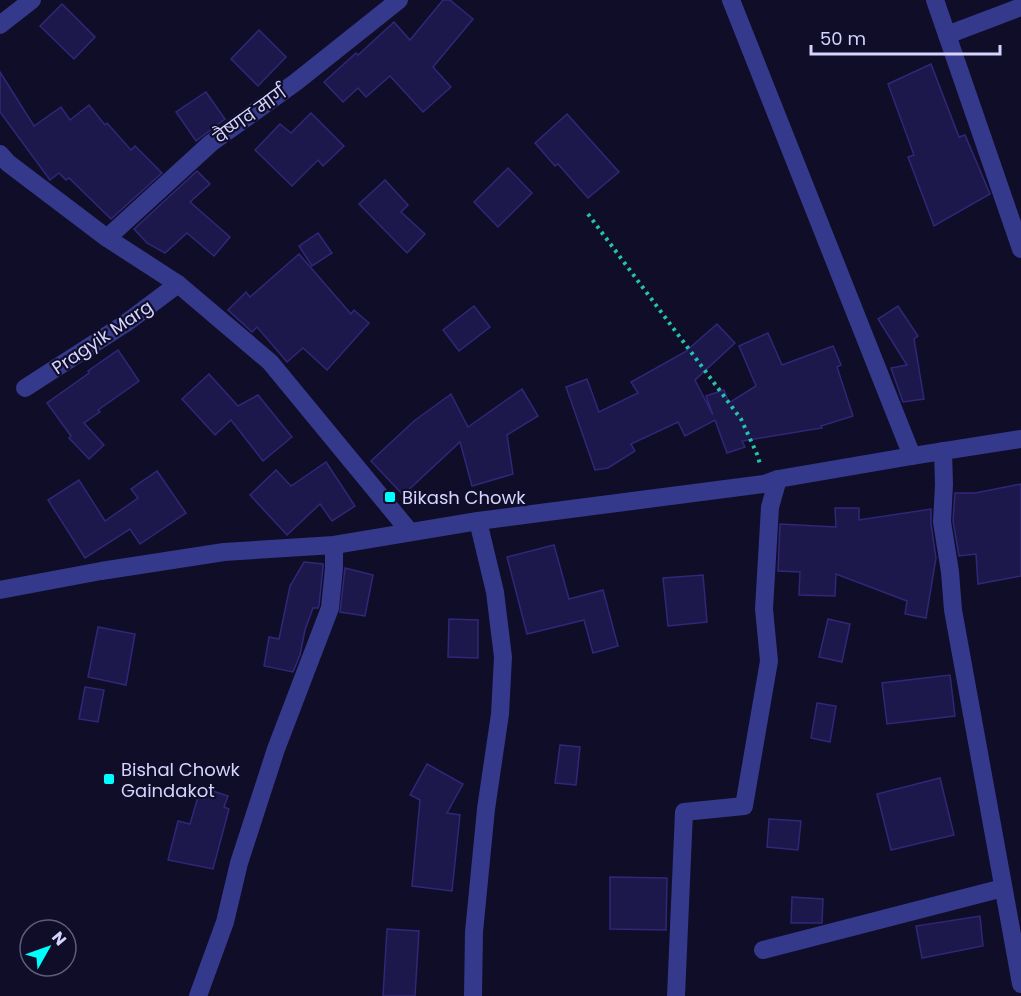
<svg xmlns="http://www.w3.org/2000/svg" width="1021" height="996" viewBox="0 0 1021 996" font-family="Poppins,'Noto Sans Devanagari',sans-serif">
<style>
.building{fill:#1d184b;stroke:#302779;stroke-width:1.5}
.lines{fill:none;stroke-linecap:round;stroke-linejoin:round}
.path{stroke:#24c3ab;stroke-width:4;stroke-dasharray:3 4.5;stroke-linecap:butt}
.street{stroke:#34398b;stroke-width:18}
.poi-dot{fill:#00fdff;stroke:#0f0d28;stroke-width:2}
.labels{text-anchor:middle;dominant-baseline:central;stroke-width:4.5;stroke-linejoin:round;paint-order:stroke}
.street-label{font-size:18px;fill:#d5d4ff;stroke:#0f0d28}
.poi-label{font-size:18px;fill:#d5d4ff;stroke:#0f0d28;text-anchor:start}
</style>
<rect width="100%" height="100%" fill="#0f0d28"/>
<!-- building -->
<g class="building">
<path d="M443 0H450L473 19 433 67 451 87 423 112 390 76 366 97 358 88 343 102 324 82 356 53 358 55 394 22 410 40Z"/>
<path d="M62 4 95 37 74 59 40 26Z"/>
<path d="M259 30 286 57 258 86 231 59Z"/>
<path d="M931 64 959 137 965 135 990 194 934 226 908 157 914 155 888 84Z"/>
<path d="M0 72 34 126 61 107 70 120 89 105 105 125 107 123 131 150 135 146 162 173 111 219 69 178 66 180 59 173 50 180 0 112Z"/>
<path d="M206 92 225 119 196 141 176 112Z"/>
<path d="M311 113 344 146 323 166 318 160 292 186 255 150 280 124 291 133Z"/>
<path d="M567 114 619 172 588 198 558 164 555 166 535 143Z"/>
<path d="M508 168 532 193 498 227 474 202Z"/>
<path d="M197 171 210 184 190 202 230 237 214 256 187 233 165 253 147 243 134 229Z"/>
<path d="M385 180 408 205 401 212 425 234 407 253 359 204Z"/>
<path d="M318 233 332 253 312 266 299 246Z"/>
<path d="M299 254 351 314 354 310 369 323 327 370 303 348 287 362 257 327 252 332 228 310 246 292 250 297Z"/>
<path d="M474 306 490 327 459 351 443 330Z"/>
<path d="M898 306 918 336 914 339 924 399 903 402 891 368 907 365 878 319Z"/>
<path d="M717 324 735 343 695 380 713 415 706 396 724 390 729 403 756 386 739 346 768 333 782 365 833 346 841 365 837 367 853 416 821 426 822 428 742 441 745 447 727 453 715 420 685 436 678 422 631 444 635 451 608 468 595 470 566 387 587 379 599 412 638 393 631 382 685 352Z"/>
<path d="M118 350 139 381 98 410 100 412 84 423 104 445 89 459 69 438 71 436 47 403 89 373 88 371Z"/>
<path d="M209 374 238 406 258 395 292 437 263 461 231 420 215 435 182 399Z"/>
<path d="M522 389 538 416 507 435 513 474 472 486 460 442 403 495 371 461 414 421 451 394 468 427Z"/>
<path d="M326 462 355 506 332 521 320 504 287 535 250 495 276 470 291 486Z"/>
<path d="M157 471 186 513 140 544 130 529 85 558 48 500 79 480 105 521 138 498 131 489Z"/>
<path d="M1021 484V576L978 584 976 554 959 556 953 521 955 493H975Z"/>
<path d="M835 508H859V520L931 509V524L936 558 926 618 905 614 907 601 836 574 835 596 799 595 800 572 778 571 780 524 836 527Z"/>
<path d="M554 545 569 599 603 590 618 646 593 653 584 620 527 634 507 557Z"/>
<path d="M304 562 323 564V567L319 605 318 608H313L305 630 300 655 293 672 264 666 269 637 279 639 290 586Z"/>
<path d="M345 568 373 575 365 616 340 612Z"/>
<path d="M703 575 707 622 668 626 663 578Z"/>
<path d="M449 619 478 620V658L448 657Z"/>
<path d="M828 619 850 624 842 662 819 657Z"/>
<path d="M98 627 135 634 126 685 88 677Z"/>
<path d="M950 675 955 716 887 724 882 683Z"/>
<path d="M85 687 104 690 98 722 79 719Z"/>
<path d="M817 703 836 706 830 742 811 738Z"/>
<path d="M560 745 580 747 576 785 555 783Z"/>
<path d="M427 764 463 784 447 813 460 815 452 891 412 886 420 800 410 795Z"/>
<path d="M940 778 954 835 891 850 877 794Z"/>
<path d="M207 789 228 796 224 807 229 809 213 869 168 860 178 821 190 824 198 797 204 799Z"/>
<path d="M769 819 801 821 798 850 767 847Z"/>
<path d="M610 877 667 878 666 930 610 929Z"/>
<path d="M792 897 823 899 822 923H791Z"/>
<path d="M980 916 983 946 922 958 916 926Z"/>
<path d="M387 929 419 931 415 996H383Z"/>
</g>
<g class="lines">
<!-- path -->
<path class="path" d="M588 214 741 419 757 454 760 464"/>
<!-- street -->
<g class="street">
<path d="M731 0 912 456"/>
<path d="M935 0 1021 249"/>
<path d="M0 25 32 0"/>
<path d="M947 35 1021 7"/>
<path d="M0 154 8 163 107 238 178 284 270 362 410 532"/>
<path d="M107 238 211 143 296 82 399 0"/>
<path d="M25 388 126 323 178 284"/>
<path d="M943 451 944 484 942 522 950 572 953 610 1021 984"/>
<path d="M0 590 101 571 224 552 334 545 478 521 764 484 778 479 912 456 1021 439"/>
<path d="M763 950 1003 888"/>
<path d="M198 996 225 922 239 863 276 749 330 608 334 568V545"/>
<path d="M473 996 474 932 486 809 500 714 503 657 495 592 478 521"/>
<path d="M676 996 684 812 744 806 769 661 764 609 770 507 778 479"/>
</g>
</g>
<!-- markers -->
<g class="poi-dot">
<rect x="384" y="491" width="12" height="12" rx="3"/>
<rect x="103" y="773" width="12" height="12" rx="3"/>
</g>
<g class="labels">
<!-- street labels -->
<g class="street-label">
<text transform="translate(250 115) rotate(-36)">वैष्णव मार्ग</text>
<text transform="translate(102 337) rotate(-34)">Pragyik Marg</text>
</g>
<!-- poi labels -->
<g class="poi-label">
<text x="402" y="497">Bikash Chowk</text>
<text x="121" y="769">Bishal Chowk<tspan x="121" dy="21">Gaindakot</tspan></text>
</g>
</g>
<!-- north arrow -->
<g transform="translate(48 948) rotate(50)"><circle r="28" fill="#0f0d28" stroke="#5e5d7e" stroke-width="1.5"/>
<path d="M0-4.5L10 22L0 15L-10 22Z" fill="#00fdff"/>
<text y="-9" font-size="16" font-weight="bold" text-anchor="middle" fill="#d5d4ff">N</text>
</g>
<!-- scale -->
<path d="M811 45v9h189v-9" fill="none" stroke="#d5d4ff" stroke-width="3"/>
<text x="820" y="45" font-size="18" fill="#d5d4ff" stroke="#0f0d28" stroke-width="4.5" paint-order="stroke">50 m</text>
</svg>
